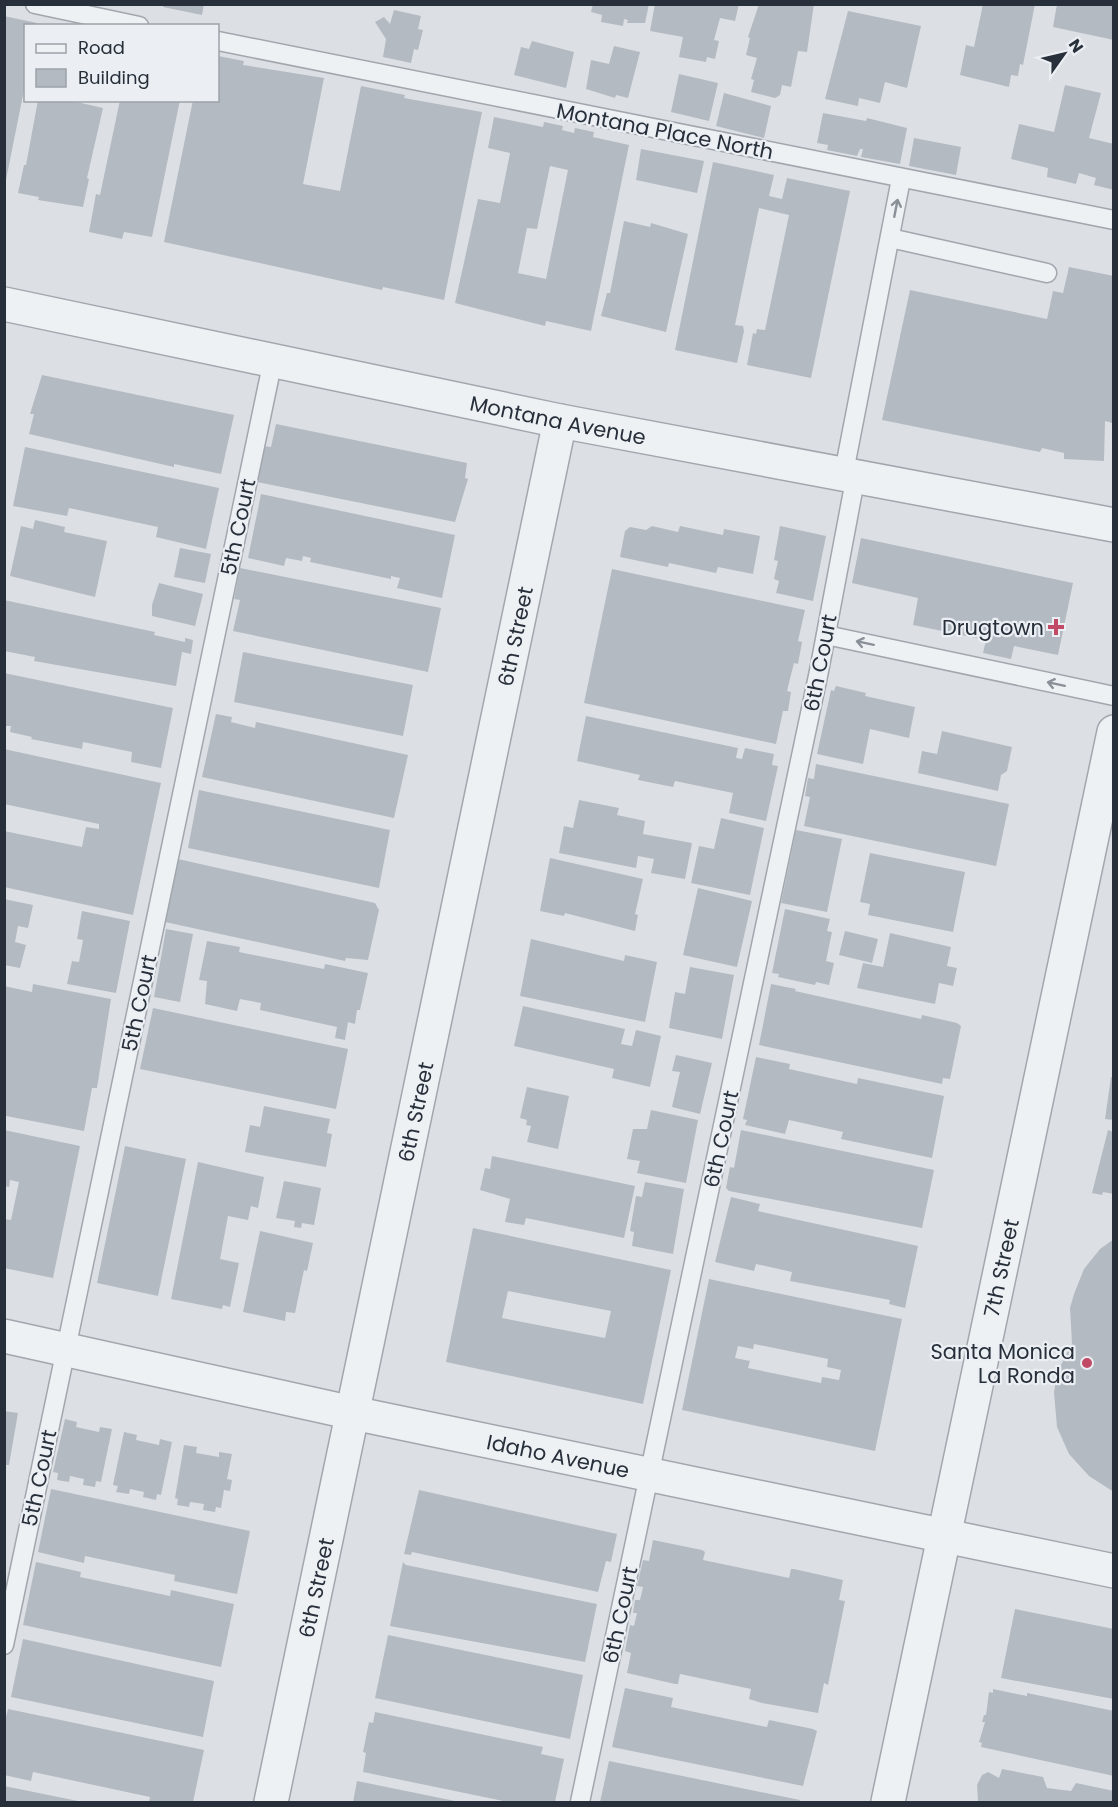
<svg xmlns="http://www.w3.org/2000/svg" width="1118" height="1807" viewBox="0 0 1118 1807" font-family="Poppins,sans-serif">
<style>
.building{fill:#b4bac1;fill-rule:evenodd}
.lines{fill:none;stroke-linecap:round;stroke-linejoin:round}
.service-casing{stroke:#a2a7ae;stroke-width:21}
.minor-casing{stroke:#a2a7ae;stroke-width:36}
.tertiary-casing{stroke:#a2a7ae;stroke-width:36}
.service{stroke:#eef1f4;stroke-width:18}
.minor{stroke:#eef1f4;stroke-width:33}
.tertiary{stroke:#eef1f4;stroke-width:33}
.oneway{stroke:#8a9097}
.poi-dot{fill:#c14a66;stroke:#ebeff3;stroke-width:2}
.labels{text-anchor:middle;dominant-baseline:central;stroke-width:4.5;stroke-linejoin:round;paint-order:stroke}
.street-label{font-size:21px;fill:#272f3a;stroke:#ebeff3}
.poi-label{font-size:21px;fill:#272f3a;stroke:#ebeff3;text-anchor:end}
</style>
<rect width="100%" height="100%" fill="#dce0e5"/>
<!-- building -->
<g class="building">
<path d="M164 4H204L202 15 163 7Z"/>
<path d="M593 4H649L645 23H627L628 20 624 19 623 26 601 22 602 15 591 12Z"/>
<path d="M655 4 659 5 739 4 735 21 720 18 714 40 719 41 715 59 707 57 706 62 679 57 683 37 650 31Z"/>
<path d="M759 4H814L807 52 798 51 791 87 782 85 780 95 775 98 751 92 754 80 751 79 757 58 746 55 750 38 748 37Z"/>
<path d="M983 4H1035L1023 65 1020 64 1018 76 1011 75 1009 87 960 75 966 45 974 47Z"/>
<path d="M1057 4H1114V40L1053 27Z"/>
<path d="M394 10 421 16 418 29 423 30 418 50 414 49 411 63 383 57 386 39 375 22 384 17 390 24Z"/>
<path d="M848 11 921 26 907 88 885 82 880 103 859 98 858 106 825 99Z"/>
<path d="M4 16 37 23 36 26H26V80L6 180Z"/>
<path d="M532 41 574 52 566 88 514 75 521 47 529 49Z"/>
<path d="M614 46 640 52 628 98 616 95 615 98 586 89 591 60 609 64Z"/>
<path d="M218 56 244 61 243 65 324 78 303 184 340 191 361 86 405 95 404 98 482 112 444 300 383 287 382 290 164 242 193 100H218Z"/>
<path d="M679 74 718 83 709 121 671 112Z"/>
<path d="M1065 85 1101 93 1089 138 1114 144V190L1094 185 1096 178 1079 173 1076 184 1047 177 1048 168 1011 159 1019 124 1054 132Z"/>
<path d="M724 93 771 106 764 138 716 126Z"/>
<path d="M38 100H68L103 108 87 178 89 179 83 207 38 200 39 197 18 193 24 165H26Z"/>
<path d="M120 100H180L152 237 124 232 122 239 89 232 96 194 100 195Z"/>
<path d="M823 113 866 121 867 118 907 128 900 164 861 157 863 149H860L857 156 827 150 828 145 817 143Z"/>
<path d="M494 117 543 127 544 122 563 126 562 130 574 133 575 128 594 132 593 137 629 145 591 331 546 321 545 326 455 303 478 199 500 203 510 153 488 148ZM550 166 568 170 546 279 518 273 527 228 537 229Z"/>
<path d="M914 138 961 147 956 175 909 166Z"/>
<path d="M641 149 704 161 697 193 636 180Z"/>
<path d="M713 162 774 175 769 196 782 199 787 178 850 191 811 378 747 365 753 333 756 334 757 329 765 330 789 215 759 208 735 325 743 326 744 331 737 363 675 350Z"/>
<path d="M624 221 650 227 651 223 688 234 666 332 601 316 607 293H610Z"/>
<path d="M1069 267 1114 276V417L1112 423 1105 421 1104 461 1064 459V453L1042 448 1040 452 882 420 910 290 1047 319 1053 291 1063 293Z"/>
<path d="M42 375 234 415 221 474 174 464V467L29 434 34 414H30Z"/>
<path d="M276 424 467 463 465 478 468 479 455 522 257 482 264 446 271 447Z"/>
<path d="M25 447 219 488 206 549 156 537 158 527 69 508 67 516 13 506Z"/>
<path d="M261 494 455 535 442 598 397 588 400 578 391 576V579L310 562 311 558 303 556 302 561 286 558 284 566 248 558Z"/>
<path d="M35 520 65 527 64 532 107 541 95 597 10 576 21 526 33 529Z"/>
<path d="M652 526 678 532 680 526 723 535 724 529 760 536 753 574 718 567 716 573 669 563 668 567 620 557 625 531 630 527 646 530Z"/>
<path d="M780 526 826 536 813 601 776 593 779 581 774 579 778 561 774 560Z"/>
<path d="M861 538 1073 583 1058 655 1014 646 1011 659 983 653 986 640 913 625 918 598 852 583Z"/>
<path d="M180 548 211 554 205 583 174 577Z"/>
<path d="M240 568 441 608 428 672 233 631 240 600 234 599Z"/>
<path d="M612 569 805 610 798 641 802 642 798 664 794 663 787 691 791 692 788 711H783L776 744 584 703Z"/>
<path d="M159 583 203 594 195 626 152 616V605Z"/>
<path d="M4 600 155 632 154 635 185 642V638L193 640 191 654 182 652 176 686 34 661 35 657 4 651Z"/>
<path d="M243 652 413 685 403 736 234 702Z"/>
<path d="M4 673 173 708 161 768 131 762 132 752 83 742 82 749 31 739 32 737 10 732 11 726H6L4 730Z"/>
<path d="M836 686 866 693 865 696 915 707 909 738 870 729 863 764 817 754 831 690 834 691Z"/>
<path d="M216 714 232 717 231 722 255 728 256 722 408 755 394 818 202 777Z"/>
<path d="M586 716 738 748 736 758 742 759 745 748 774 754 772 765 778 766 766 821 729 813 733 793 675 781 673 787 638 780 640 775 577 761Z"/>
<path d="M942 731 1012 747 1007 771 1001 775 998 791 918 773 922 751 937 754Z"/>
<path d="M4 749 161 783 133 915 4 887V831L82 847 86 827 99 829V824L4 804Z"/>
<path d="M816 764 1009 804 996 866 804 826 810 797 805 796 808 778 814 779Z"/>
<path d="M199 790 390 830 379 888 188 848Z"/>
<path d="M579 800 619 808 617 815 645 821 643 834 692 843 685 879 651 873 654 859 638 856 636 868 559 853 564 826 573 828Z"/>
<path d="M721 818 764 828 750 895 691 883 699 846 714 849Z"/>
<path d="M796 830 842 839 827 912 781 903Z"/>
<path d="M870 853 965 872 953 932 868 915 870 904 860 902Z"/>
<path d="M550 858 643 879 635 914 638 915 635 931 565 913 564 916 540 911Z"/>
<path d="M178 859 375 903 379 910 368 960 346 958 345 961 165 922Z"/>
<path d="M698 888 752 901 737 967 683 955Z"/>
<path d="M4 899 33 905 28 928 18 926 15 942 26 945 20 968 4 965Z"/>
<path d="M785 909 830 919 827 931 832 932 826 961 834 963 829 985 816 982 815 985 778 977 779 974 772 973Z"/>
<path d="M82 911 130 921 116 993 67 984 72 961 79 962 83 940 77 939Z"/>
<path d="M166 929 193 934 180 1002 154 997Z"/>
<path d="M845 931 878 939 872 963 839 955Z"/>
<path d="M890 933 951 947 947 966 957 968 953 986 939 983 935 1004 857 988 863 963 883 967Z"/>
<path d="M531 939 624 961 625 955 657 962 645 1022 520 996Z"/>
<path d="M207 941 240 947 239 952 324 969 325 964 368 973 360 1010H357L355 1024 348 1022 345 1040 335 1038 337 1027 260 1010 261 1003 240 999 237 1011 205 1004 207 981 199 980Z"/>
<path d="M690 967 734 975 722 1039 669 1028 675 992 685 994Z"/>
<path d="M33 984 111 999 97 1088H92L84 1131 6 1116 4 986 32 992Z"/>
<path d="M771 984 796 989 795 991 921 1019 922 1015 957 1023 961 1026 950 1079 943 1078 942 1084 759 1045Z"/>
<path d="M523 1006 625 1029 621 1044 632 1046 636 1030 661 1036 650 1087 612 1078 614 1069 514 1046Z"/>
<path d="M153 1008 348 1049 336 1109 140 1069Z"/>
<path d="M676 1055 712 1063 700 1114 672 1107 680 1072 672 1071Z"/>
<path d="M756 1057 790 1064 789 1069 857 1084 858 1078 944 1096 932 1158 841 1139 843 1132 789 1120 785 1134 745 1125 747 1120 743 1119Z"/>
<path d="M1111 1077 1114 1078V1120L1105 1119Z"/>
<path d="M527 1087 569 1096 558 1149 527 1142 531 1126 526 1125 527 1120 520 1118Z"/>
<path d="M264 1106 330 1119 327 1133 332 1134 326 1167 245 1152 250 1125 260 1127Z"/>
<path d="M651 1110 698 1120 686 1183 637 1173 640 1161 627 1159 633 1129H647Z"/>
<path d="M4 1130 80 1146 53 1278 4 1268V1219L11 1220 19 1182 10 1180 9 1187 4 1186Z"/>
<path d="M741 1130 934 1170 922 1228 729 1191 726 1188 730 1167 734 1168Z"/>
<path d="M1108 1130 1114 1132V1194L1103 1192 1102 1195 1092 1193Z"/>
<path d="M125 1146 186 1159 158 1296 97 1283Z"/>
<path d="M492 1156 635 1186 624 1238 526 1218 524 1225 505 1222 510 1199 480 1190 485 1168 490 1169Z"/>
<path d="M198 1162 264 1177 258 1208 251 1206 248 1220 228 1216 220 1259 239 1263 230 1307 223 1305 222 1309 171 1299Z"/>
<path d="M284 1181 321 1188 314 1225 302 1223 301 1228 294 1227 295 1221 276 1218Z"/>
<path d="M645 1182 684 1189 673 1254 632 1246 634 1232 630 1231 636 1196 642 1197Z"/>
<path d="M731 1197 760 1204 758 1211 918 1246 905 1308 889 1304 890 1300 790 1281 792 1272 756 1264 754 1271 715 1262Z"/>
<path d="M473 1228 671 1270 643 1404 446 1362ZM508 1291 611 1311 605 1338 502 1318Z"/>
<path d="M260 1231 313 1243 307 1271 304 1270 295 1313 286 1312 285 1321 243 1312Z"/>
<path d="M1114 1239V1492L1089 1476 1069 1454 1057 1427 1054 1392 1058 1371 1072 1343 1070 1308 1074 1294 1084 1269 1100 1249Z"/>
<path d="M709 1279 902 1319 875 1451 682 1410ZM754 1344 828 1359 827 1367 841 1370 839 1380 822 1377 821 1383 748 1368 750 1361 735 1358 738 1346 753 1349Z"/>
<path d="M4 1411 18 1413 9 1465H4Z"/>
<path d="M65 1419 77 1422 76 1427 99 1432 100 1427 112 1429 101 1482 96 1481 95 1487 83 1485 84 1479 70 1476 69 1482 57 1480 58 1473 53 1472Z"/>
<path d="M124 1432 137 1435 136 1440 159 1445 160 1439 172 1442 161 1495 157 1494 156 1500 143 1497 144 1492 130 1489 129 1494 116 1492 118 1486 113 1485Z"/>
<path d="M184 1445 197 1447 196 1453 219 1457V1452L232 1454 227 1479 232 1480 230 1491 224 1490 221 1508 216 1507 215 1512 203 1510 204 1504 190 1502 189 1507 177 1505 178 1499 175 1498Z"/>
<path d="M51 1489 250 1531 237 1594 174 1581 175 1575 85 1556 84 1563 38 1552Z"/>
<path d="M419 1490 617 1534 611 1562 606 1561 598 1592 412 1552 411 1555 404 1554Z"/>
<path d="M653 1540 702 1550 705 1552 703 1560 789 1578 791 1569H794L843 1580 839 1600 845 1601 828 1685 824 1683 818 1713 762 1703 749 1699 751 1689 680 1674 678 1684H675L627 1673 631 1653 625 1651 630 1625 634 1626 637 1613H633L635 1600H640L643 1587 637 1586 643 1560 649 1561Z"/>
<path d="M36 1562 81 1572 80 1577 170 1596 171 1590 234 1604 221 1667 23 1625Z"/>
<path d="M403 1562 406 1565 597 1604 585 1662 390 1626Z"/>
<path d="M1015 1609 1114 1629V1699L1001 1678Z"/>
<path d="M388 1635 583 1675 570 1739 375 1698Z"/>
<path d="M23 1639 214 1681 203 1737 11 1697Z"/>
<path d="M625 1688 673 1698 671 1707 767 1727 769 1720 813 1729 817 1731 803 1786 612 1747Z"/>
<path d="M993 1689 1027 1696V1693L1114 1711V1776L981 1747 982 1743 979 1742 985 1722H982L984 1715H986L989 1692 993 1693Z"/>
<path d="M8 1709 204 1750 193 1802H149L150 1797 33 1772 31 1781 4 1775V1725Z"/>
<path d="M375 1712 543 1747 541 1754 564 1759 555 1802H508L363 1772 366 1753 363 1752 369 1722 373 1723Z"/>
<path d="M609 1761 800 1800 799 1802H600Z"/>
<path d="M1002 1769 1043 1777 1047 1788 1071 1791 1076 1783 1114 1791V1802H978L977 1785 982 1775 988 1772 999 1778Z"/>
<path d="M357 1781 455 1801V1802H353Z"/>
<path d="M4 1786 78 1801V1802H4Z"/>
</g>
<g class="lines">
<defs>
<g id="service">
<path d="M35 4 139 26"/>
<path d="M218 41 1114 220"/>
<path d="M890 238 1047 273"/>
<path d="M844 472 901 179"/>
<path d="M826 635 1114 696"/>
<path d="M4 1645 273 360"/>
<path d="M580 1802 819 671 856 475"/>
</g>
<g id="minor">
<path id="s1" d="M4 1336 353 1413 1114 1571"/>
<path id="s2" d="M271 1802 560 421"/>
<path id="s3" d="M888 1802 1114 732"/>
</g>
<g id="tertiary">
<path id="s4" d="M4 304 560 421 1114 525"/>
</g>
</defs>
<!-- service casing -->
<use href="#service" class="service-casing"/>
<!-- minor casing -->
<use href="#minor" class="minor-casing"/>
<!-- tertiary casing -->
<use href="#tertiary" class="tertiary-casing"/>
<!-- service -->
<use href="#service" class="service"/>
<!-- minor -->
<use href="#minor" class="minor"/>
<!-- tertiary -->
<use href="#tertiary" class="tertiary"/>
</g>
<!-- one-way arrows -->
<defs><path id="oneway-shaft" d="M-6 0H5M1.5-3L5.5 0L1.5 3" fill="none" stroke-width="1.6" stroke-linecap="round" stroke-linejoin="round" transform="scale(1.5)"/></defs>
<g class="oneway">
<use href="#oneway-shaft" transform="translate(896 208) rotate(-79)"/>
<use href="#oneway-shaft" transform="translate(865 643) rotate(-168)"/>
<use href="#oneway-shaft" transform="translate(1056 684) rotate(-168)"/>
</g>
<!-- markers -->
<g class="poi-dot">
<path d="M1053 618h6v6h6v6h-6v6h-6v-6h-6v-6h6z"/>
<circle cx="1087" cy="1363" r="6"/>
</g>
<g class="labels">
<!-- street labels -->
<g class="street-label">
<text transform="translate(665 131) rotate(11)">Montana Place North</text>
<text stroke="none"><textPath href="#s4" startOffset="566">Montana Avenue</textPath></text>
<text transform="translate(238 527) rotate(-78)">5th Court</text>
<text stroke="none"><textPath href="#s2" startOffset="1191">6th Street</textPath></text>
<text transform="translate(820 663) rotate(-79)">6th Court</text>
<text transform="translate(139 1003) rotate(-78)">5th Court</text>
<text stroke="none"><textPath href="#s2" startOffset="705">6th Street</textPath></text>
<text transform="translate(721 1139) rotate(-78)">6th Court</text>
<text stroke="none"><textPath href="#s3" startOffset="546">7th Street</textPath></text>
<text stroke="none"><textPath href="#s1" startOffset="567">Idaho Avenue</textPath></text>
<text transform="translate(39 1478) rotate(-78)">5th Court</text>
<text stroke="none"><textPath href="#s2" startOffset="219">6th Street</textPath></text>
<text transform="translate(620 1615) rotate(-78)">6th Court</text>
</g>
<!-- poi labels -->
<g class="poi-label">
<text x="1044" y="627">Drugtown</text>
<text x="1075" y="1351">Santa Monica<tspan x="1075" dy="24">La Ronda</tspan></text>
</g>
</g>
<!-- border -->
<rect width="1118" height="1807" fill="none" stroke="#272f3a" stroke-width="12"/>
<!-- legend -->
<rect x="24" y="24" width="195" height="78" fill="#ebeff3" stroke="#9da2a9" stroke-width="1.5"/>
<rect x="36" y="44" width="30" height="9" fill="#eef1f4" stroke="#9da2a9" stroke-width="1.5"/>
<text x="78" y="54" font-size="18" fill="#272f3a">Road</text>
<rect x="36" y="69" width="30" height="18" fill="#b4bac1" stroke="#9da2a9" stroke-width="1.5"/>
<text x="78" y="84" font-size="18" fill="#272f3a">Building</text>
<!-- north arrow -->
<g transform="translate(1064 54) rotate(56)" stroke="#ebeff3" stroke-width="4.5" paint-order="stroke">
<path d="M0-4.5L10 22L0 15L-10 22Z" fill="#272f3a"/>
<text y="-9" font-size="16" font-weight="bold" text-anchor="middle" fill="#272f3a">N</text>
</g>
</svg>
